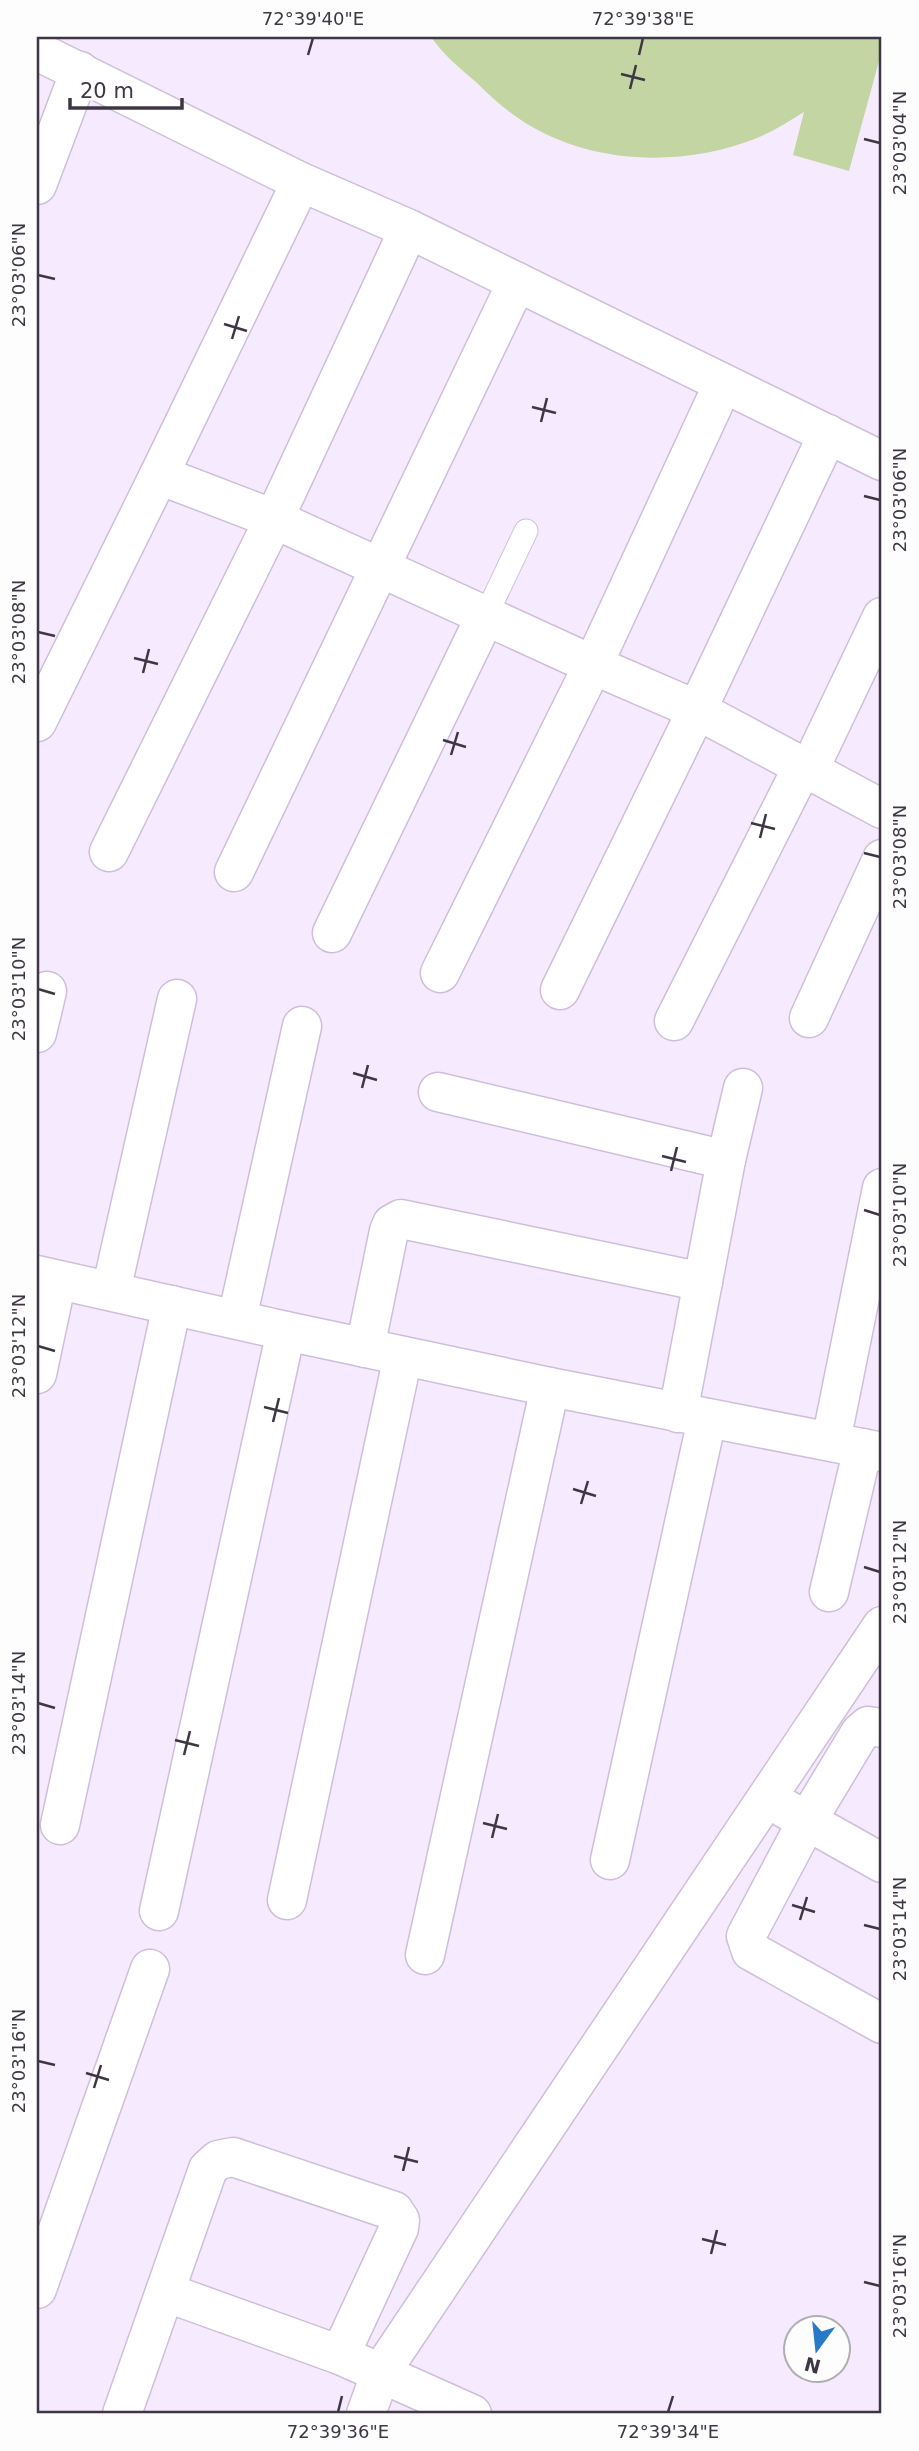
<svg xmlns="http://www.w3.org/2000/svg" width="919" height="2451" viewBox="0 0 919 2451" font-family="'DejaVu Sans',sans-serif">
<style>
.green{fill:#c2d5a3}
.lines{fill:none;stroke-linecap:round;stroke-linejoin:round}
.service-casing{stroke:#cebedc;stroke-width:25}
.minor-casing{stroke:#cebedc;stroke-width:41}
.service{stroke:#fff;stroke-width:23}
.minor{stroke:#fff;stroke-width:38}
.ticks{fill:none;stroke:#3e3743;stroke-width:2.5}
.neatline{fill:none;stroke:#3e3743;stroke-width:2.5}
.ticks-label{font-size:18px;text-anchor:middle;fill:#3e3743}
</style>
<rect width="100%" height="100%" fill="#f6ebfe"/>
<!-- green -->
<path class="green" d="M431 37H882V50L849 171 793 155 804 112C789 121 774 131 757 138 682 168 589 165 521 120 504 109 490 96 476 82 459 68 444 55 431 37Z"/>
<g class="lines">
<defs>
<path id="service" d="M486 615 526 531"/>
<g id="minor">
<path d="M37 51 301 182 409 229 882 461"/>
<path d="M301 182 159 475 274 519 593 665 697 710 882 809"/>
<path d="M37 185 80 71"/>
<path d="M37 722 159 475"/>
<path d="M809 770 882 617"/>
<path d="M109 852 274 519 409 229"/>
<path d="M234 872 517 282"/>
<path d="M332 933 486 615"/>
<path d="M440 973 593 665 723 384"/>
<path d="M560 990 697 710 828 434"/>
<path d="M809 1018 882 859"/>
<path d="M674 1021 803 766"/>
<path d="M37 1033 47 991"/>
<path d="M438 1092 726 1160 678 1413"/>
<path d="M726 1160 743 1088"/>
<path d="M37 1275 286 1331 550 1387 882 1452"/>
<path d="M111 1291 177 999"/>
<path d="M237 1319 302 1026"/>
<path d="M365 1348 389 1231 392 1224 401 1219 703 1282"/>
<path d="M37 1374 57 1280"/>
<path d="M831 1441 882 1188"/>
<path d="M829 1592 863 1448"/>
<path d="M882 1728 868 1726 860 1733 807 1821 746 1936 751 1951 882 2024"/>
<path d="M784 1808 882 1863"/>
<path d="M60 1825 172 1305"/>
<path d="M610 1860 707 1419"/>
<path d="M287 1900 403 1356"/>
<path d="M159 1911 286 1331"/>
<path d="M425 1955 550 1387"/>
<path d="M37 2289 150 1969"/>
<path d="M165 2292 340 2355"/>
<path d="M122 2414 208 2169 218 2160 233 2157 394 2211 400 2220 399 2228 340 2355 472 2414"/>
<path d="M366 2414 381 2372 882 1626"/>
</g>
</defs>
<!-- service casing -->
<use href="#service" class="service-casing"/>
<!-- minor casing -->
<use href="#minor" class="minor-casing"/>
<!-- service -->
<use href="#service" class="service"/>
<!-- minor -->
<use href="#minor" class="minor"/>
</g>
<!-- ticks -->
<path class="ticks" d="M308 55 313 38M639 55 643 38M621 74 645 80M630 89 636 65M864 139 880 143M38 275 55 279M224 324 247 331M232 339 239 316M532 407 556 413M541 422 547 398M864 496 880 500M38 632 55 636M134 658 158 664M143 673 149 649M443 740 466 747M451 755 458 732M751 823 775 829M760 838 766 814M864 853 880 857M38 989 55 994M353 1073 377 1080M362 1088 368 1065M662 1156 686 1162M671 1171 677 1147M864 1210 880 1215M38 1346 55 1351M264 1407 288 1413M273 1422 279 1398M573 1489 596 1496M581 1504 588 1481M864 1567 880 1572M38 1703 55 1708M175 1740 199 1746M184 1755 190 1731M483 1823 507 1829M492 1838 498 1814M792 1905 815 1912M800 1920 807 1897M864 1925 880 1929M38 2061 55 2065M86 2073 109 2080M94 2088 101 2065M394 2156 418 2162M403 2171 409 2147M702 2239 726 2245M711 2254 717 2230M864 2282 880 2286M338 2412 342 2396M668 2412 673 2396"/>
<!-- border -->
<rect width="919" height="2451" fill="none" stroke="#fdfdfd" stroke-width="77"/>
<!-- north arrow -->
<g transform="translate(817 2349) rotate(195)"><circle r="33" fill="#fdfdfd" stroke="#b1aeb3" stroke-width="2"/>
<path d="M0-5L12 26L0 18L-12 26Z" fill="#287ac9"/>
<text y="-10" font-size="19" font-weight="bold" text-anchor="middle" fill="#3e3743">N</text>
</g>
<!-- scale -->
<path d="M70 98v10h112v-10" fill="none" stroke="#3e3743" stroke-width="3.5"/>
<text x="80" y="98" font-size="21" fill="#3e3743" stroke="#fdfdfd" stroke-width="5" paint-order="stroke">20 m</text>
<rect x="38" y="38" width="842" height="2374" class="neatline"/>
<g class="ticks-label">
<text x="313" y="25">72°39'40"E</text>
<text x="643" y="25">72°39'38"E</text>
<text transform="translate(900 143) rotate(-90)" y="6">23°03'04"N</text>
<text transform="translate(19 275) rotate(-90)" y="6">23°03'06"N</text>
<text transform="translate(900 500) rotate(-90)" y="6">23°03'06"N</text>
<text transform="translate(19 632) rotate(-90)" y="6">23°03'08"N</text>
<text transform="translate(900 857) rotate(-90)" y="6">23°03'08"N</text>
<text transform="translate(19 989) rotate(-90)" y="6">23°03'10"N</text>
<text transform="translate(900 1215) rotate(-90)" y="6">23°03'10"N</text>
<text transform="translate(19 1346) rotate(-90)" y="6">23°03'12"N</text>
<text transform="translate(900 1572) rotate(-90)" y="6">23°03'12"N</text>
<text transform="translate(19 1703) rotate(-90)" y="6">23°03'14"N</text>
<text transform="translate(900 1929) rotate(-90)" y="6">23°03'14"N</text>
<text transform="translate(19 2061) rotate(-90)" y="6">23°03'16"N</text>
<text transform="translate(900 2286) rotate(-90)" y="6">23°03'16"N</text>
<text x="338" y="2438">72°39'36"E</text>
<text x="668" y="2438">72°39'34"E</text>
</g>
</svg>
